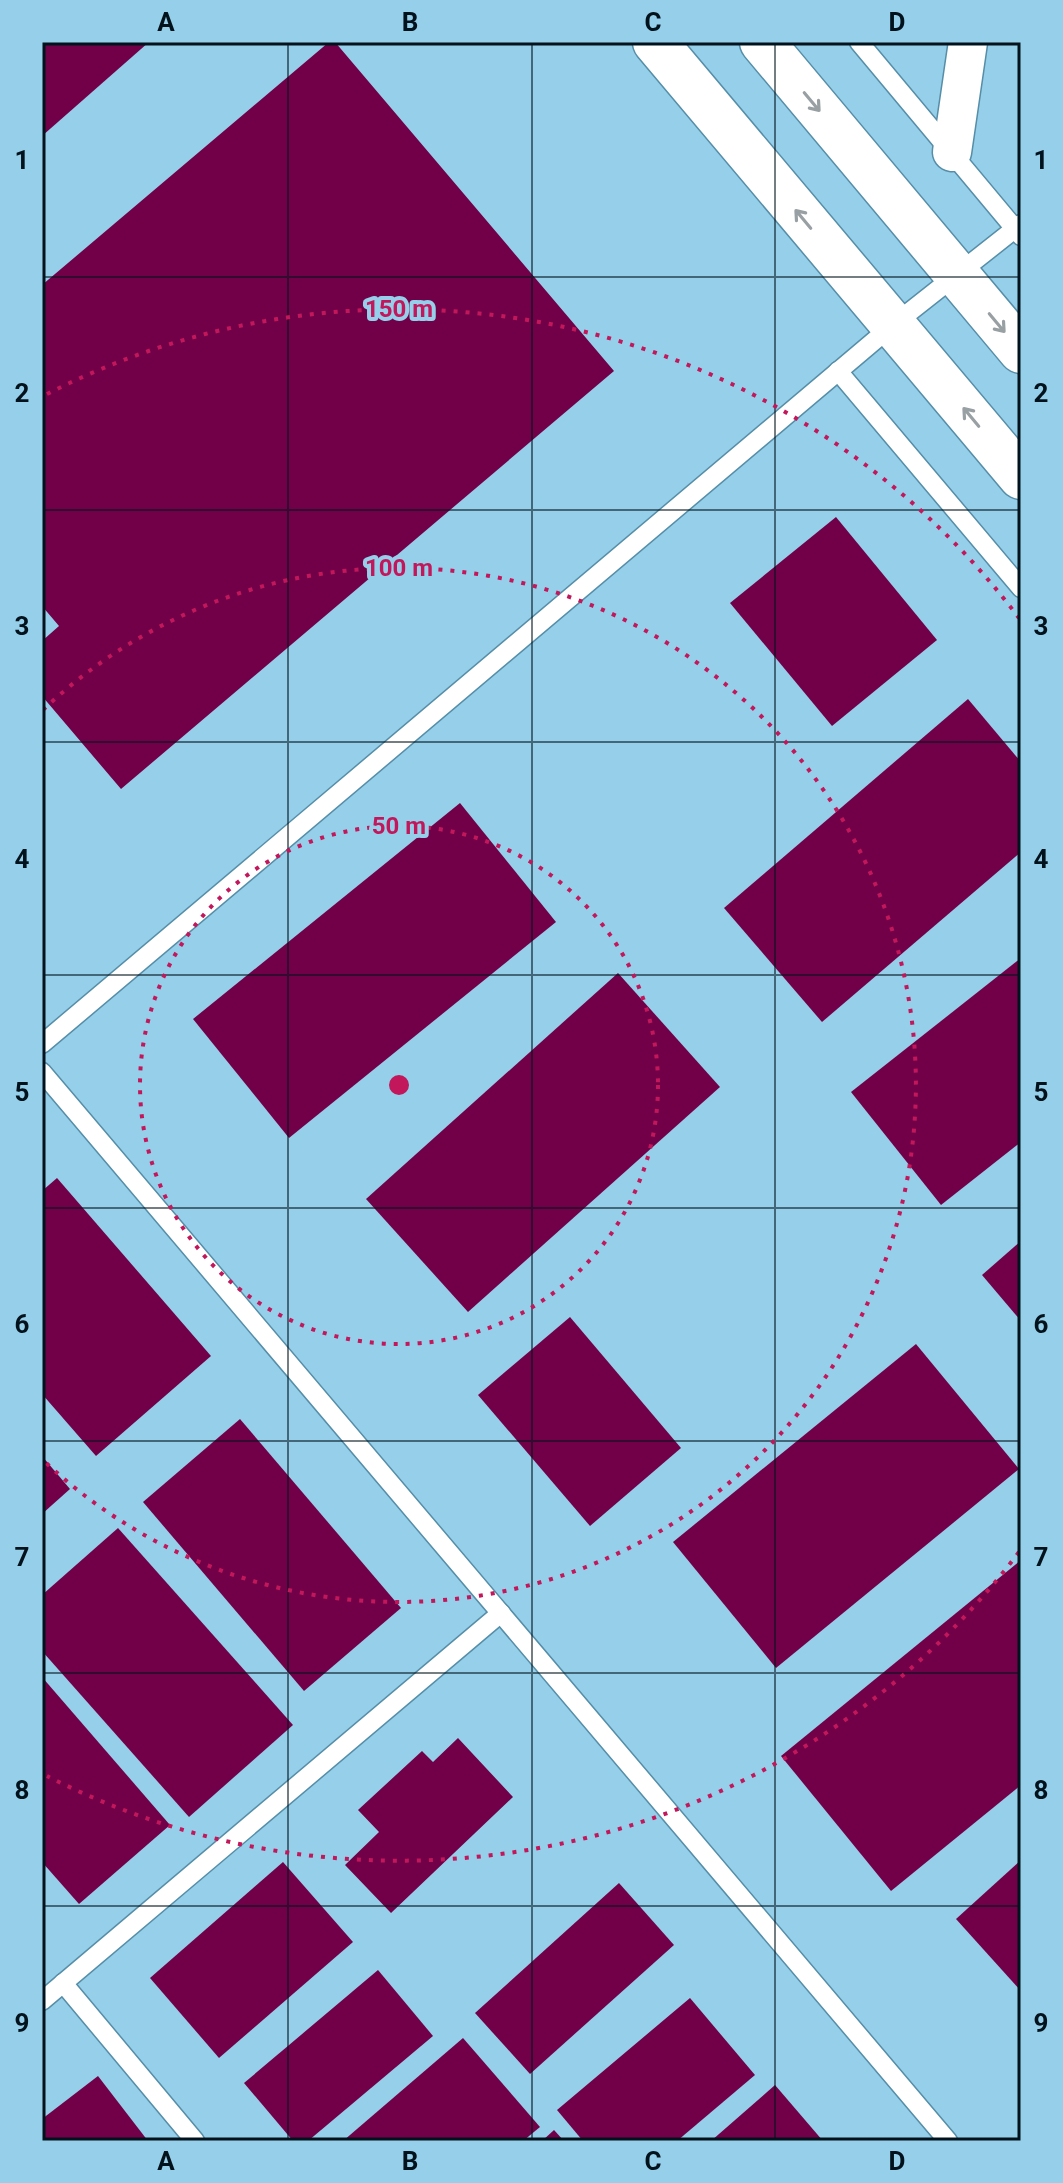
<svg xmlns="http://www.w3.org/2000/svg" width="1063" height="2183" viewBox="0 0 1063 2183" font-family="Roboto,sans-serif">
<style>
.building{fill:#720049}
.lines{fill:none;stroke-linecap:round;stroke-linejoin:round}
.service-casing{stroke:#568ea8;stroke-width:21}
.minor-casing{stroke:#568ea8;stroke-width:41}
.tertiary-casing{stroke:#568ea8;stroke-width:47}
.service{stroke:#fff;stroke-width:18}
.minor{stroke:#fff;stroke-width:38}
.tertiary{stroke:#fff;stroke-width:44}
.oneway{stroke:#99a0a4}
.grid{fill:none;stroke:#00121c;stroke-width:2;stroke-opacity:0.55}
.ring{fill:none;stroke:#c2185b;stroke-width:4;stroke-dasharray:4 8}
.centre{fill:#c2185b;stroke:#96cfea;stroke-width:4}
.ring-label{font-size:24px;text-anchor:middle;font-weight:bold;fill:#c2185b;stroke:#96cfea;stroke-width:8;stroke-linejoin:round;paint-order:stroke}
.neatline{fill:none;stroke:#00121c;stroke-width:3}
.grid-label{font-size:26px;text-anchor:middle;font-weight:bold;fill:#00121c}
</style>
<rect width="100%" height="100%" fill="#96cfea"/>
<!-- building -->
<g class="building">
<path d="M42 42H149L42 136Z"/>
<path d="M329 42H335L614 371 121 789 42 696V641L59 626 42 606V285Z"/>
<path d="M836 517 937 640 832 726 730 603Z"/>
<path d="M968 699 1021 762V852L822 1022 724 908Z"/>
<path d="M460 803 556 922 289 1138 193 1019Z"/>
<path d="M1021 958V1142L941 1205 851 1092Z"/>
<path d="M618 973 720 1087 468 1312 366 1199Z"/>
<path d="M57 1178 211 1356 96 1456 42 1394V1191Z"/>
<path d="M1021 1241V1321L982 1275Z"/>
<path d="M570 1317 681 1448 590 1526 478 1395Z"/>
<path d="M916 1344 1019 1469 776 1668 673 1542Z"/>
<path d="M240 1419 401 1608 304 1691 143 1502Z"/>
<path d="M42 1456 70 1489 42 1514Z"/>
<path d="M118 1528 293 1725 189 1817 42 1651V1595Z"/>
<path d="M1021 1560V1785L891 1891 781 1756Z"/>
<path d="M42 1677 170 1825 79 1904 42 1862Z"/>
<path d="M458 1738 513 1797 391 1913 345 1865 379 1832 358 1810 422 1751 433 1762Z"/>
<path d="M1021 1860V1991L956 1919Z"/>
<path d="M283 1862 353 1942 219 2058 150 1978Z"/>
<path d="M619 1883 674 1945 530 2074 475 2013Z"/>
<path d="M378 1970 433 2036 308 2141H293L244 2083Z"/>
<path d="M690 1998 755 2075 677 2141H583L557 2110Z"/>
<path d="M463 2038 540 2127 523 2141H343Z"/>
<path d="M98 2076 148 2141H42V2119Z"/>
<path d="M775 2085 823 2141H711Z"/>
<path d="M554 2130 564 2141H542Z"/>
</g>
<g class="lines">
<defs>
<g id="service">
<path d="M859 42 1021 236"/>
<path d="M838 371 1021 588"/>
<path d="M42 1044 893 325 1021 224"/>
<path d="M42 1072 948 2141"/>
<path d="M63 1983 195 2141"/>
<path d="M42 2001 501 1613"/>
</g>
<path id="minor" d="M952 152 968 42"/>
<g id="tertiary">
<path d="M655 42 1021 477"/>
<path d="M762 42 1021 351"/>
</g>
</defs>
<!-- service casing -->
<use href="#service" class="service-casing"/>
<!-- minor casing -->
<use href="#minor" class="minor-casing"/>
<!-- tertiary casing -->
<use href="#tertiary" class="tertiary-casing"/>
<!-- service -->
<use href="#service" class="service"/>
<!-- minor -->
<use href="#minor" class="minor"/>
<!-- tertiary -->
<use href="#tertiary" class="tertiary"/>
</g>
<!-- one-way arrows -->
<defs><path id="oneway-shaft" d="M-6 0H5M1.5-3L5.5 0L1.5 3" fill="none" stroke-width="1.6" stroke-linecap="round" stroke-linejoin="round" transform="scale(2)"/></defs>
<g class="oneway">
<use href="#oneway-shaft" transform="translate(812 102) rotate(50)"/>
<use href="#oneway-shaft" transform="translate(803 219) rotate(-130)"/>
<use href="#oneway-shaft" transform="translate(997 323) rotate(50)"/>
<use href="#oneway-shaft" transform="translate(971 417) rotate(-130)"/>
</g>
<!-- grid -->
<path class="grid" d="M288 42V2141M532 42V2141M775 42V2141M42 277H1021M42 510H1021M42 742H1021M42 975H1021M42 1208H1021M42 1441H1021M42 1673H1021M42 1906H1021"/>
<!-- distance rings -->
<g class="ring">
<circle cx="399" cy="1085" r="259"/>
<path d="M43 710A517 517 0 1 1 43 1460"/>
<path d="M1019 1552A776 776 0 0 1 47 1776M47 394A776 776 0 0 1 1019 618"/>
</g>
<circle cx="399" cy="1085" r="12" class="centre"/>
<g class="ring-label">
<text x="399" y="317">150 m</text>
<text x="399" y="576">100 m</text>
<text x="399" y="834">50 m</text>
</g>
<!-- border -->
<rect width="1063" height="2183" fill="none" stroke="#96cfea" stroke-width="88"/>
<rect x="44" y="44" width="975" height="2095" class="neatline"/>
<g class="grid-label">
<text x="166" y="31">A</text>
<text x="410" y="31">B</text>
<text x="653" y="31">C</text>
<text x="897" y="31">D</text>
<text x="22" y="169">1</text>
<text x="1041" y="169">1</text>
<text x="22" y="402">2</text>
<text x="1041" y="402">2</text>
<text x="22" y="635">3</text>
<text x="1041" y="635">3</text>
<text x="22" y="868">4</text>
<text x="1041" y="868">4</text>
<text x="22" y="1101">5</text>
<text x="1041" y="1101">5</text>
<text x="22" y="1333">6</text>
<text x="1041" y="1333">6</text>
<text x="22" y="1566">7</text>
<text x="1041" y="1566">7</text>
<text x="22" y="1799">8</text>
<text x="1041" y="1799">8</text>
<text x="22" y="2032">9</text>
<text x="1041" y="2032">9</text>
<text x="166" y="2170">A</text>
<text x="410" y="2170">B</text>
<text x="653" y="2170">C</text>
<text x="897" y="2170">D</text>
</g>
</svg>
